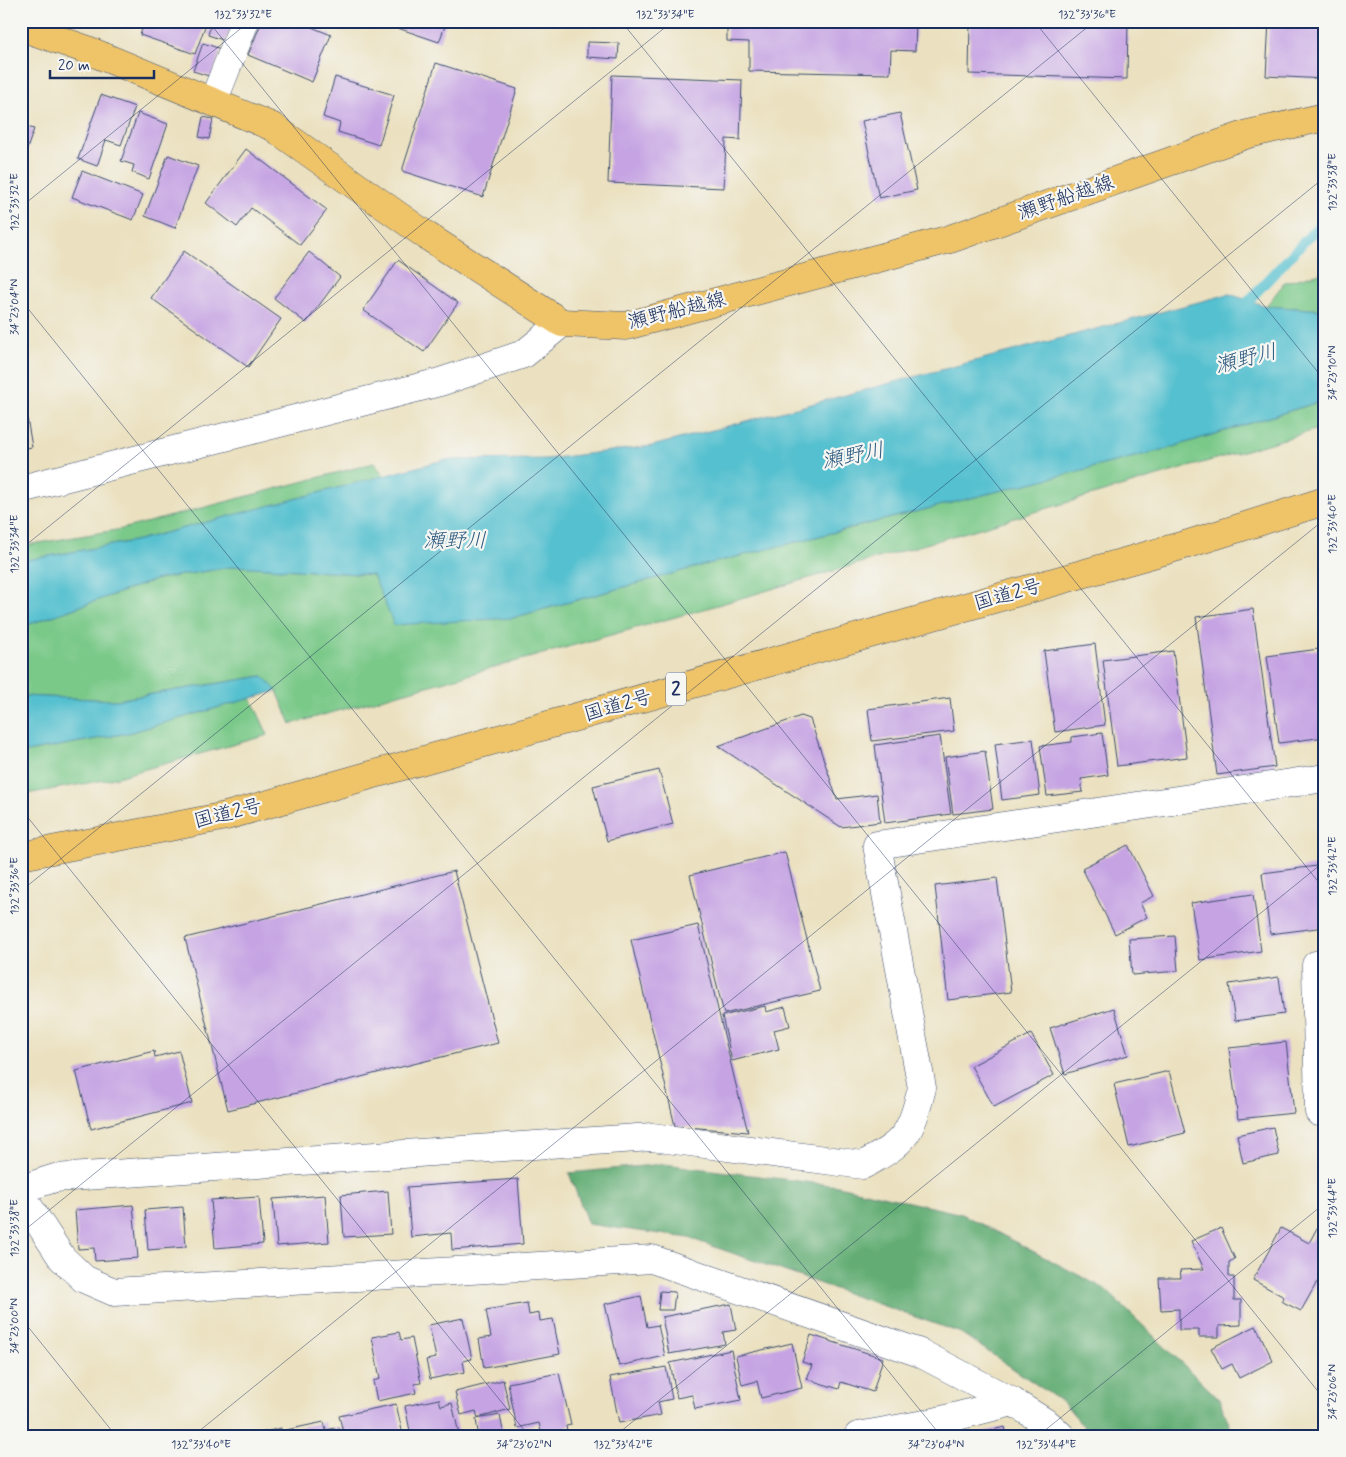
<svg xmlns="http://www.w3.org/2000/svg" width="1346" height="1457" viewBox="0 0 1346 1457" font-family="Mynerve,'Klee One',sans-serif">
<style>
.green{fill:#7ac989;stroke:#4a7c74}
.forest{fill:#63ad75;stroke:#3f6e6a}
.water{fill:#55c0cf;stroke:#387896}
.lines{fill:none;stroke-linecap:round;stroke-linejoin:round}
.stream{stroke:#55c0cf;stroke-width:10}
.building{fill:#c6a4e3}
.minor-casing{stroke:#3a4a6d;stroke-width:29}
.major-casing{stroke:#3a4a6d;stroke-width:29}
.highway-casing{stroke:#3a4a6d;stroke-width:29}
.minor{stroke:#fff;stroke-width:28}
.major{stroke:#efc469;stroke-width:28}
.highway{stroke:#efc469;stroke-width:28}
.ticks{fill:none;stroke:#1b2f5e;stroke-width:1;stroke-opacity:0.45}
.labels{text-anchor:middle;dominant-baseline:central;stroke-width:4.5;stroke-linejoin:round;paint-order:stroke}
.shield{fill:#f6f6f2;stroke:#5d6b8a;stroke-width:1}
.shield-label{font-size:19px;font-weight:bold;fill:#1b2f5e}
.street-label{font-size:20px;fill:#1b2f5e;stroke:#f6f6f2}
.water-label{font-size:21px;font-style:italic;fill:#2c5a80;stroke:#f6f6f2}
.neatline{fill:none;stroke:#1b2f5e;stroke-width:2}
.ticks-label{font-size:12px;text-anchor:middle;fill:#1b2f5e}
</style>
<rect width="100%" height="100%" fill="#f6f6f2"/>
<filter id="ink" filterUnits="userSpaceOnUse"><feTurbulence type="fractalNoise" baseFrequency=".02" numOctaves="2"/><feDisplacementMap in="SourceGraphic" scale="10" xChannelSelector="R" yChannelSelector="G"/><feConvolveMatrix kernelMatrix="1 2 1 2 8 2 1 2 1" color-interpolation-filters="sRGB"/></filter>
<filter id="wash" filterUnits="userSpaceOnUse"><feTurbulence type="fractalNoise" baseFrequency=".0096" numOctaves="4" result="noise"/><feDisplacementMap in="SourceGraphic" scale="20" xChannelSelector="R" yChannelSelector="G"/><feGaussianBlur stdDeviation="1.12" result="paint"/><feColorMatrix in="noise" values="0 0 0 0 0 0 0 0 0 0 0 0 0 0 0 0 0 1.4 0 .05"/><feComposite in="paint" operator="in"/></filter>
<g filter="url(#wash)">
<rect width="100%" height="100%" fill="#ebe1c0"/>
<!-- green -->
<g class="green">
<path d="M1325 272V310L1266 306 1285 282Z"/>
<path d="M1325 400V427L697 611 291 724 277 691 262 676 116 700 21 696V627L158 579 237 566 373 575 512 618 700 566 1166 449Z"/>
<path d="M374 463 385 476 134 541 21 561V546L122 529Z"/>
<path d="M251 698 268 735 110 779 21 795V753L128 733Z"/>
</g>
<!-- forest -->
<path class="forest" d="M664 1164 838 1186 962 1214 1105 1289 1219 1399 1234 1436H1092L1065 1404 961 1333 689 1238 588 1224 569 1173Z"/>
<!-- water -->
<g class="water">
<path d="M1229 294 1266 306 1325 310V400L1166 449 700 566 512 618 394 625 373 575 237 566 158 579 21 627V561L134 541 444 460 546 459 652 446Z"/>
<path d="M263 676 277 691 128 733 21 753V696L116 700Z"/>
</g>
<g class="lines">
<!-- stream -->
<path class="stream" d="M1240 310 1325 219"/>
</g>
<g id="blocks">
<!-- building -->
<g class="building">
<path d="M145 21H207L195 54 140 35Z"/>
<path d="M212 21H233L226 41 208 35Z"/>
<path d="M262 21H297L331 35 312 82 248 55Z"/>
<path d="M377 21H447L439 42Z"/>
<path d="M727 21H916L915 51 891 50 890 74 749 71V42L727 41Z"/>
<path d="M970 21H1128L1127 79 969 74Z"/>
<path d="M1269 21 1325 23V79L1266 76Z"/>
<path d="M587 42 619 43 618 59 587 57Z"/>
<path d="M203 43 221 49 212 77 193 71Z"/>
<path d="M436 63 517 89 483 197 402 171Z"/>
<path d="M612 75 742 80 740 140 726 139 724 188 608 183Z"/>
<path d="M335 77 394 95 379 145 338 132 340 123 323 117Z"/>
<path d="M101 95 135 107 121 145 106 140 97 166 78 159Z"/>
<path d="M138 113 168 124 149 179 132 172 134 165 121 161Z"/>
<path d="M900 113 917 190 879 198 862 121Z"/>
<path d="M203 117 213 119 209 139 199 137Z"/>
<path d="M21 125 34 129 22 163H21Z"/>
<path d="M246 149 327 210 300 245 251 208 237 227 206 203Z"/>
<path d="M168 155 198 166 175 228 145 216Z"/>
<path d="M82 171 143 195 133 220 72 197Z"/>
<path d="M184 251 281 319 248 367 151 298Z"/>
<path d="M309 252 340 277 306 323 274 298Z"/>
<path d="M398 260 458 303 424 352 363 310Z"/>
<path d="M26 412 32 447 21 449V413Z"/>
<path d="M1253 609 1275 767 1217 775 1196 617Z"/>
<path d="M1095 644 1105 725 1055 732 1044 651Z"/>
<path d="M1319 649 1325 696V737L1279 743 1267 656Z"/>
<path d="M1173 651 1187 757 1117 766 1103 660Z"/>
<path d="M950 698 954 731 872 741 868 709Z"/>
<path d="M801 716 810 719 837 799 877 794 880 822 841 827 718 746Z"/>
<path d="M1102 733 1108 775 1081 779 1083 792 1047 796 1040 746 1072 742V737Z"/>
<path d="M940 736 951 814 885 823 875 745Z"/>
<path d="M1033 739 1040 795 1002 800 995 744Z"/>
<path d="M985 751 993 809 953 814 945 757Z"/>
<path d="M659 770 673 824 607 841 593 786Z"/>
<path d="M1128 845 1154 896 1140 903 1147 917 1115 934 1082 868Z"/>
<path d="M785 852 820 991 724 1014 690 875Z"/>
<path d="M1325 865V927L1270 934 1262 873Z"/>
<path d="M454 871 498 1043 228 1110 185 938Z"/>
<path d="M997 878 1011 992 948 1000 935 886Z"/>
<path d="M1253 894 1261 951 1200 960 1191 903Z"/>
<path d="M698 925 735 1081 748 1132 675 1126 631 940Z"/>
<path d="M1175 936 1178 971 1132 975 1129 939Z"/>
<path d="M1279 977 1284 1014 1235 1021 1229 984Z"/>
<path d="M765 1006 766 1012 785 1007 790 1026 774 1030 779 1049 732 1061 722 1016Z"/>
<path d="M1114 1008 1128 1055 1065 1074 1050 1028Z"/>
<path d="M1031 1034 1054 1075 994 1107 971 1066Z"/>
<path d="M1286 1042 1294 1113 1238 1119 1229 1048Z"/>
<path d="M154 1051 155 1057 179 1051 192 1103 91 1129 76 1071Z"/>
<path d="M1169 1071 1185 1133 1129 1147 1114 1084Z"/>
<path d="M1273 1127 1279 1155 1243 1163 1237 1135Z"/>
<path d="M518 1179 523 1244 452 1250 451 1233 411 1237 407 1187Z"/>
<path d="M388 1191 391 1234 344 1237 341 1195Z"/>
<path d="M325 1195 329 1242 277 1246 273 1199Z"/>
<path d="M259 1197 263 1244 215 1248 211 1200Z"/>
<path d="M133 1205 138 1258 95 1261 94 1248 78 1249 75 1210Z"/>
<path d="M183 1207 186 1247 148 1250 145 1210Z"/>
<path d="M1325 1213V1286L1317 1282 1301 1311 1281 1301 1284 1297 1253 1280 1281 1228 1309 1243Z"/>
<path d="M1221 1228 1235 1259 1229 1262V1277H1234V1300H1241V1325L1219 1326V1337H1199V1330H1179V1309L1161 1310 1159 1278H1181L1180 1270 1204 1269 1191 1241Z"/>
<path d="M660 1291 675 1292 673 1310H658Z"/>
<path d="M641 1296 647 1327 658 1325 665 1356 619 1366 605 1304Z"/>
<path d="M527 1303 529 1315 539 1313 540 1321 553 1319 560 1354 484 1368 479 1339 491 1337 486 1310Z"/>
<path d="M731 1304 736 1330 723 1332 725 1344 669 1354 662 1317Z"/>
<path d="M463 1318 472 1359 463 1361 465 1372 430 1379 426 1360 436 1358 429 1325Z"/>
<path d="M1256 1326 1273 1361 1239 1378 1232 1364 1222 1369 1211 1348Z"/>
<path d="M399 1332 401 1340 412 1338 421 1383 414 1384 416 1393 377 1401 373 1381 380 1379 372 1337Z"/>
<path d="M811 1335 883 1358 873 1392 841 1382 839 1389 807 1379 812 1365 802 1362Z"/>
<path d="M792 1343 802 1388 761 1398 757 1381 742 1385 736 1356Z"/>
<path d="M731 1350 741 1400 695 1409 692 1395 677 1398 670 1363Z"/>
<path d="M666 1367 672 1399 658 1402 661 1415 619 1423 610 1377Z"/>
<path d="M559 1373 571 1425 566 1426 568 1436H542L539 1423 517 1428 508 1383Z"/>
<path d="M503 1380 510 1409 478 1418 476 1411 461 1415 455 1392Z"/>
<path d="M439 1399 441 1406 452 1403 459 1434 411 1436 405 1406Z"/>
<path d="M396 1404 403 1435 344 1436 339 1416Z"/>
<path d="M500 1415 504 1436H461L478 1432 476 1419Z"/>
<path d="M324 1422 326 1430 339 1427 341 1436H287L286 1430Z"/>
<path d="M1005 1427 1007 1436H979L978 1433Z"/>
<path d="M281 1428 282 1436H252V1435Z"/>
</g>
</g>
</g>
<g filter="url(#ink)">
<use href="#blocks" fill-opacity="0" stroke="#3a4a6d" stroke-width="1"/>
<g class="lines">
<defs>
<g id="minor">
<path d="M213 102 245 21"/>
<path d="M21 489 440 382 524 354 562 323"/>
<path d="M1319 1112 1316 965 1325 964"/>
<path d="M21 1189 55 1178 652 1137 863 1165C907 1141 910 1135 922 1088L877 845 1325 778"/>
<path d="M21 1195 62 1258 84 1279 114 1292 652 1259 920 1353 1013 1402 1048 1424 1061 1436"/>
<path d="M858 1436 930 1423 1013 1402"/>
</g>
<path id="major" d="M21 27 85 49 273 127 427 236 562 323 626 326 950 239 1248 134 1325 117"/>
<path id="highway" d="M21 856 226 816 1188 544 1325 501"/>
</defs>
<!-- minor casing -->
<use href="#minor" class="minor-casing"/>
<!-- major casing -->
<use href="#major" class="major-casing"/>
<!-- highway casing -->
<use href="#highway" class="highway-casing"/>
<!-- minor -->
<use href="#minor" class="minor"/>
<!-- major -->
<use href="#major" class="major"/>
<!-- highway -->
<use href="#highway" class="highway"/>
</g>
</g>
<!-- ticks -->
<path class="ticks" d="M208 21 1325 1400M621 21 1325 890M1034 21 1325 381M21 207 250 21M21 300 941 1436M21 549 673 21M21 809 529 1436M21 891 1095 21M21 1233 1325 177M21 1318 116 1436M193 1436 1325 519M615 1436 1325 861M1038 1436 1325 1203"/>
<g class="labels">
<!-- shield labels -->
<rect class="shield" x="666" y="672.5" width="20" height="33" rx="4"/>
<g class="shield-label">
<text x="676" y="689">2</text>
</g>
<!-- street labels -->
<g class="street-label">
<text transform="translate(1066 198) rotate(-19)">瀬野船越線</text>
<text transform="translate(677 311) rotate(-14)">瀬野船越線</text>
<text transform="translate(1008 595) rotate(-16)">国道2号</text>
<text transform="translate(618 706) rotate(-16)">国道2号</text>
<text transform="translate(228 814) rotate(-14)">国道2号</text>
</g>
<!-- water labels -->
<g class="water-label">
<text transform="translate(1246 359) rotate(-14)">瀬野川</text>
<text transform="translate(853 456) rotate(-11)">瀬野川</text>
<text x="455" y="541">瀬野川</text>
</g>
</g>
<!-- margin -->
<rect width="1346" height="1457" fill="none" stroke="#f6f6f2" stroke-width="55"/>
<!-- scale -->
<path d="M50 70v8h104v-8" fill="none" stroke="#1b2f5e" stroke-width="2.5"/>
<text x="58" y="70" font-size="15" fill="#1b2f5e" stroke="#f6f6f2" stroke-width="4" paint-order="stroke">20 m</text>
<rect x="28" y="28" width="1290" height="1402" class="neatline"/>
<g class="ticks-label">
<text x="243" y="18">132°33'32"E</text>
<text x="665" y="18">132°33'34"E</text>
<text x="1087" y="18">132°33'36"E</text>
<text transform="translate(1332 182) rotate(-90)" y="4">132°33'38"E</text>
<text transform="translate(14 202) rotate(-90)" y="4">132°33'32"E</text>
<text transform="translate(14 307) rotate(-90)" y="4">34°23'04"N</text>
<text transform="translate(1332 373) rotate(-90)" y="4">34°23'10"N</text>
<text transform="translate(1332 524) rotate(-90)" y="4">132°33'40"E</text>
<text transform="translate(14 544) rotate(-90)" y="4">132°33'34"E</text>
<text transform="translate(1332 866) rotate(-90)" y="4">132°33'42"E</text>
<text transform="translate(14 886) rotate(-90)" y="4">132°33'36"E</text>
<text transform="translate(1332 1208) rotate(-90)" y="4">132°33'44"E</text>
<text transform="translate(14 1228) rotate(-90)" y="4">132°33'38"E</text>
<text transform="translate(14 1326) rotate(-90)" y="4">34°23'00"N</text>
<text transform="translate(1332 1392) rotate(-90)" y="4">34°23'06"N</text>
<text x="201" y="1448">132°33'40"E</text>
<text x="524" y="1448">34°23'02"N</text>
<text x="623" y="1448">132°33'42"E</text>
<text x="936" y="1448">34°23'04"N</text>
<text x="1046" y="1448">132°33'44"E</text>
</g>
</svg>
